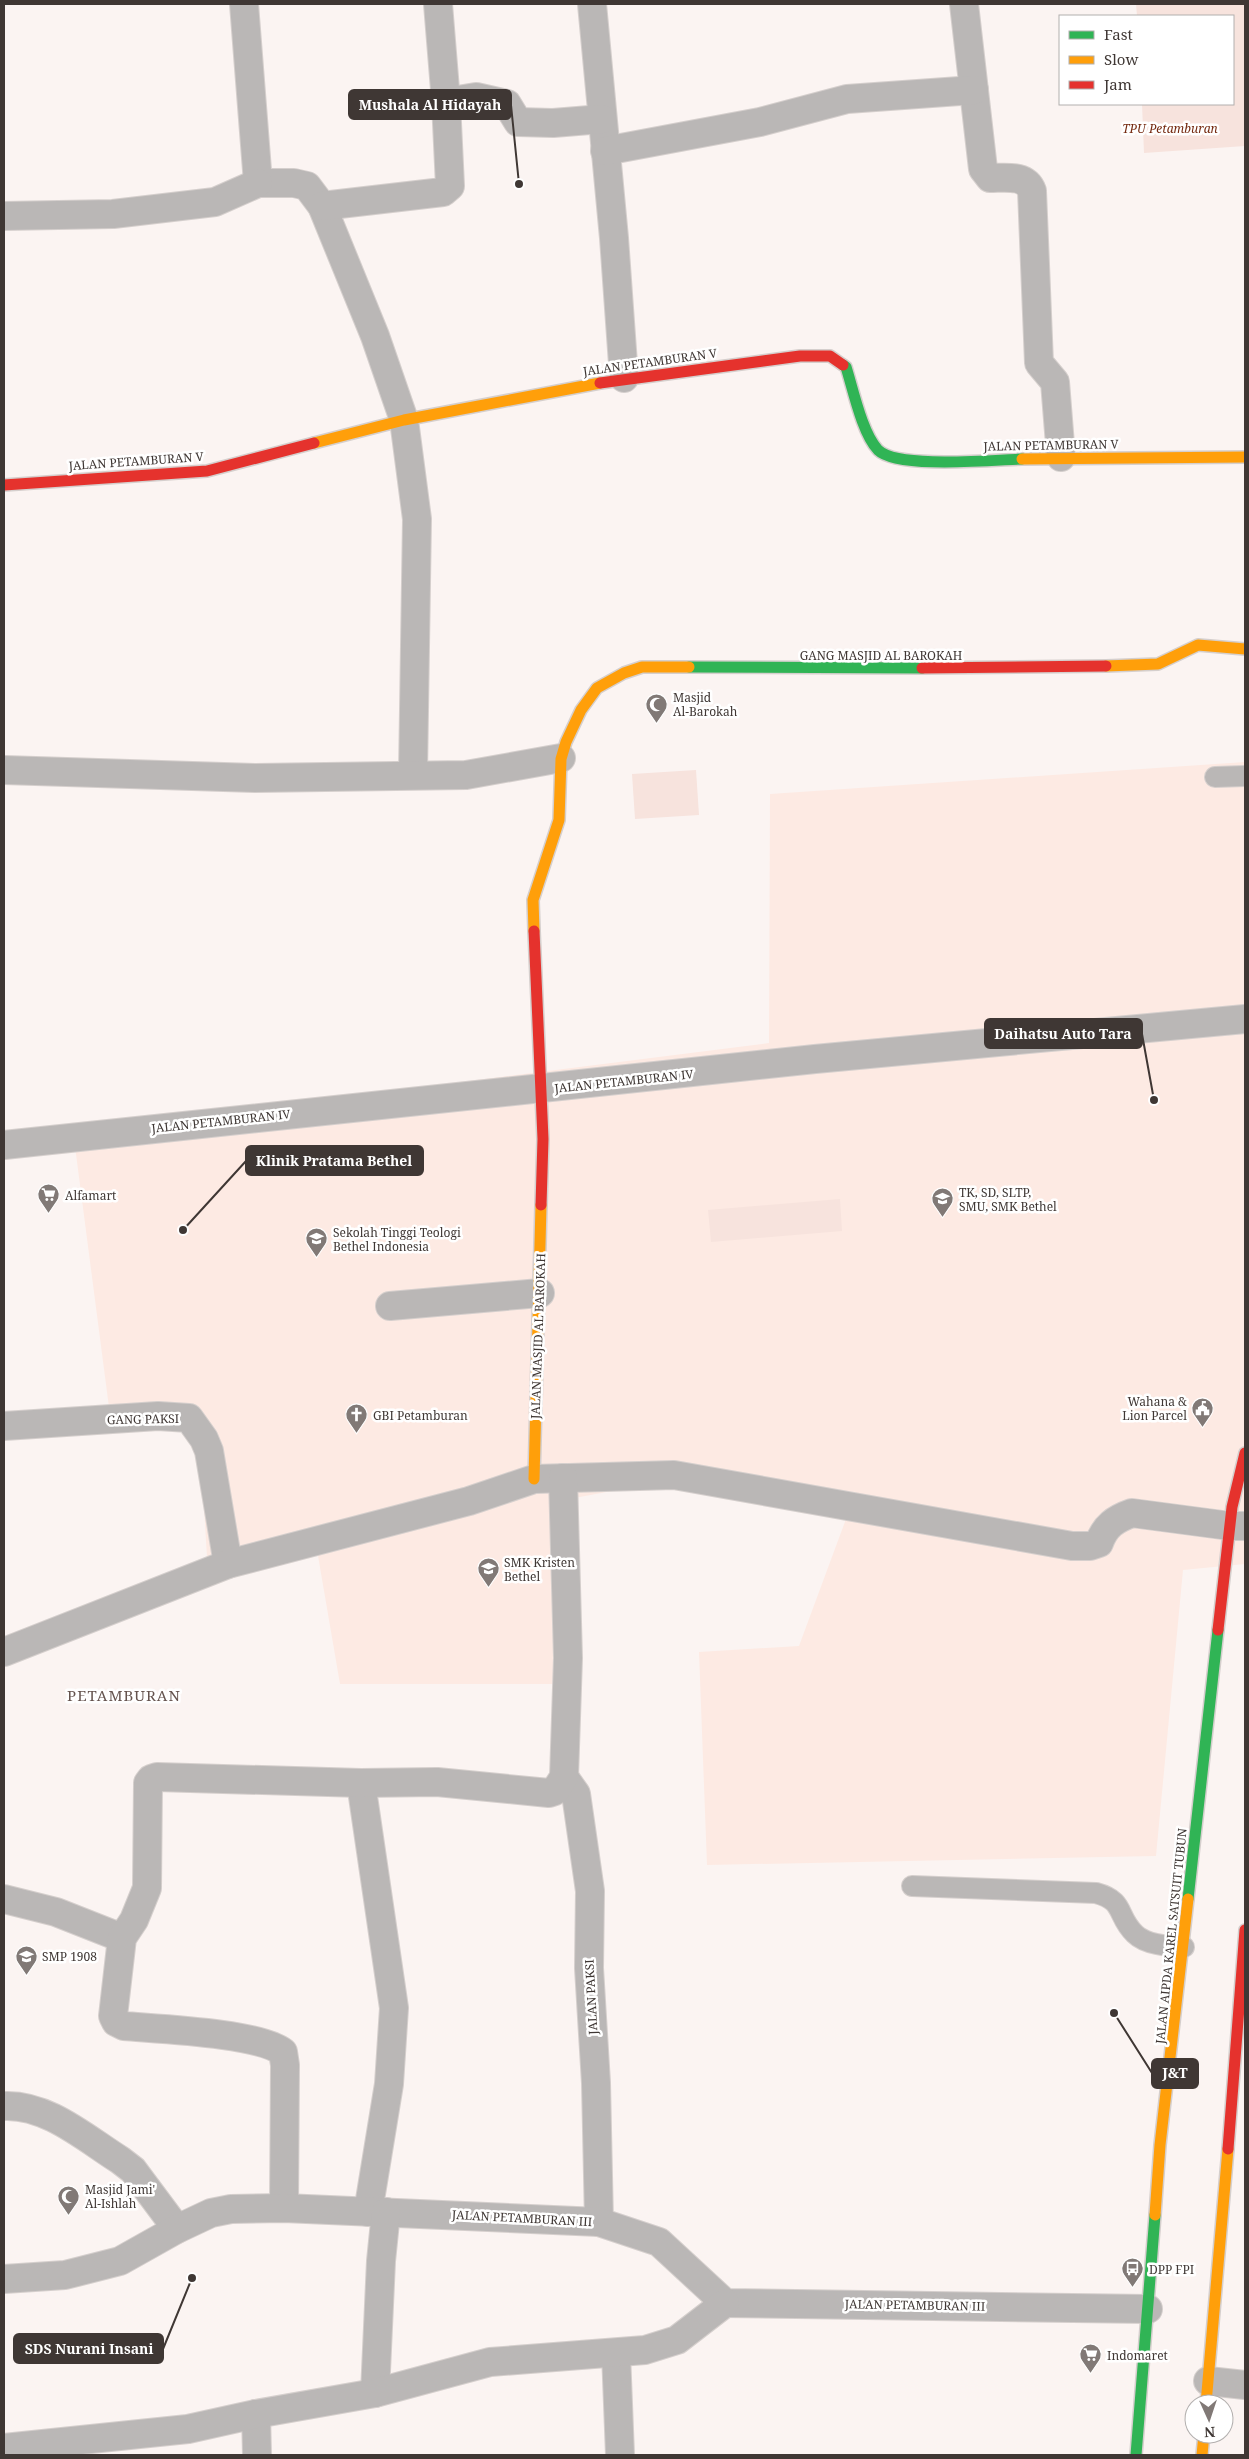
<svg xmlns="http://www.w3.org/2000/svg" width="1249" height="2459" viewBox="0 0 1249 2459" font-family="'Noto Serif',serif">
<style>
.built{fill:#fdeae3}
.green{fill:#f7e3dd}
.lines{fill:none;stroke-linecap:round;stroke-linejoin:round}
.lane-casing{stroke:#d5cfcd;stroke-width:22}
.street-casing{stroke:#d5cfcd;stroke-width:30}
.fast-casing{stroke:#d5cfcd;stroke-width:14}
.slow-casing{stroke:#d5cfcd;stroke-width:14}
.jam-casing{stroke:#d5cfcd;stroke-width:14}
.lane{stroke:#bab7b6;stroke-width:20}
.street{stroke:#bab7b6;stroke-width:28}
.fast{stroke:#30b455;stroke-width:11}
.slow{stroke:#ff9f0a;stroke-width:11}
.jam{stroke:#e5322d;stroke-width:11}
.labels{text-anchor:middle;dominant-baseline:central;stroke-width:5;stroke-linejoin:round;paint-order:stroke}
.park-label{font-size:12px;font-style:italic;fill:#74290f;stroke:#fff}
.street-label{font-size:12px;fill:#3f3734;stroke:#fff}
.poi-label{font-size:12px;fill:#3f3734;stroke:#fff;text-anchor:start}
.quarter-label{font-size:15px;letter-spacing:1px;fill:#65534e;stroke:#fff}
.leader{fill:none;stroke:#3f3734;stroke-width:2}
.callout-dot{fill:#3f3734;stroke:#fff;stroke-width:2}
.callout{fill:#3f3734;stroke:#3f3734;stroke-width:2}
.callout-label{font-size:14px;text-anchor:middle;font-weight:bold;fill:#fff}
</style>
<rect width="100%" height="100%" fill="#fbf4f2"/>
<!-- built -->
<path class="built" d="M1245 762V1564L1183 1570 1156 1856 707 1865 699 1652 799 1646 856 1492 671 1480 553 1502 577 1684H340L317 1550 207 1557 198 1407 110 1415 73 1131 769 1043 770 794Z"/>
<!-- green -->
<g class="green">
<path d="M1136 4H1245V146L1144 153 1142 104H1233V16H1137Z"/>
<path d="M696 770 699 815 635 819 632 774Z"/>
<path d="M840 1199 842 1231 711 1242 708 1210Z"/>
</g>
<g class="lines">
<defs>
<g id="lane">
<path d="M1215 777 1245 776"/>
<path d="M912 1886 1096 1893C1126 1901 1116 1916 1135 1934 1146 1945 1168 1946 1184 1947"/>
</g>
<g id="street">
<path d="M244 4 258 183H294L307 186 322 206 375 336 404 420 417 519 413 774"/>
<path d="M438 4 446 102"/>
<path d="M592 4 614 238 624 378"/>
<path d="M964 4 983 169 990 178C1005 178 1026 174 1032 191L1039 363 1055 382 1061 457"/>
<path d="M605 151 760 122 847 99 974 90"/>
<path d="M322 206 443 192 450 186 446 102 476 97 507 104 518 122 553 123 602 119"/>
<path d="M4 216 113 214 215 202 258 183"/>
<path d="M4 770 255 778 466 775 561 758"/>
<path d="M4 1145 815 1059 1245 1019"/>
<path d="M390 1306 540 1293"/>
<path d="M4 1426 158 1416 189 1418 204 1439 209 1451 228 1564"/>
<path d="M4 1652 228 1564 469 1501 534 1479 674 1475 1072 1546H1090L1099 1543C1105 1526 1115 1519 1132 1513L1230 1526H1245"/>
<path d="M564 1777 576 1794 590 1891 589 1968 596 2083 599 2222"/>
<path d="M361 1783 394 2008 389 2084 368 2212"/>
<path d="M4 1899 56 1912 122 1938"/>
<path d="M4 2106C47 2104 85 2138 120 2160L133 2170 177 2229"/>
<path d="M284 2208 285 2065 283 2052C259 2033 159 2029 124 2026L116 2022 113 2016 122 1938 134 1920 147 1888 148 1783 151 1779 157 1777 361 1783 437 1782 549 1793 555 1791 564 1777 568 1658 563 1478"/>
<path d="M4 2279 65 2275 120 2261 177 2229 211 2213 231 2209 284 2208 599 2222 659 2242 725 2303 1148 2309"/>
<path d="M616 2353 620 2455"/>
<path d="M1208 2381 1245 2385"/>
<path d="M375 2393 381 2261 386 2212"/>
<path d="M256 2414 257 2455"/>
<path d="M4 2448 188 2429 256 2414 375 2393 490 2362 645 2350 677 2340 725 2303"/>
</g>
<g id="fast">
<path d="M843 365 846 367C853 389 862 433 878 450 897 469 993 460 1022 459"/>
<path d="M689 667 922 668"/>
<path d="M1188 1899 1218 1630"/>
<path d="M1136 2455 1155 2215"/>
</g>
<g id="slow">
<path d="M314 443 404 420 600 383"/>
<path d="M1022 459 1245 457"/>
<path d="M1106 666 1158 664 1198 645 1245 649"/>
<path d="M534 931 533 900 559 820 561 759 566 742 581 710 597 688 624 673 642 667H689"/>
<path d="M534 1479 541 1205"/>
<path d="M1155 2215 1160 2145 1188 1899"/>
<path d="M1206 2404 1228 2149"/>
<path d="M1202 2455 1204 2434"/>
</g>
<g id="jam">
<path d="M600 383 800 356H830L843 365"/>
<path d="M4 485 207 471 314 443"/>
<path d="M922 668 1106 666"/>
<path d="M534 931 543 1139 541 1205"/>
<path d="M1218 1630 1232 1507 1245 1453"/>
<path d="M1228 2149 1245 1930"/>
</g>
</defs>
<!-- lane casing -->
<use href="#lane" class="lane-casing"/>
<!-- street casing -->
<use href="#street" class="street-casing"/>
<!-- fast casing -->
<use href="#fast" class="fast-casing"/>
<!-- slow casing -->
<use href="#slow" class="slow-casing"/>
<!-- jam casing -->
<use href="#jam" class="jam-casing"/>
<!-- lane -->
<use href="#lane" class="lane"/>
<!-- street -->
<use href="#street" class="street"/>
<!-- fast -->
<use href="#fast" class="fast"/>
<!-- slow -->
<use href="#slow" class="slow"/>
<!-- jam -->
<use href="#jam" class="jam"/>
</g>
<!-- icons -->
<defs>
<symbol id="mosque-pin" viewBox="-11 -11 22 30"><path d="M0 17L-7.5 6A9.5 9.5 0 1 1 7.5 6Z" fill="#817976" stroke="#fff"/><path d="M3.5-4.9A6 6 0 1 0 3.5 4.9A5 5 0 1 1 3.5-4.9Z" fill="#fff"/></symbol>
<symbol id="supermarket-pin" viewBox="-11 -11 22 30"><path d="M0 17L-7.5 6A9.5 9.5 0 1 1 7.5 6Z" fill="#817976" stroke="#fff"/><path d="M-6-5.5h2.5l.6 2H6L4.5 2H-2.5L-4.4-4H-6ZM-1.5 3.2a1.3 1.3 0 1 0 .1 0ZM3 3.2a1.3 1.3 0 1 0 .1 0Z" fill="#fff"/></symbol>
<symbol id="school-pin" viewBox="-11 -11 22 30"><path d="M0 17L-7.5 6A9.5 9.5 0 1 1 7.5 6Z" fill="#817976" stroke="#fff"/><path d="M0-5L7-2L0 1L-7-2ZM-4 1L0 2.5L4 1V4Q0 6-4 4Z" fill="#fff"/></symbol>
<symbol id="university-pin" viewBox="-11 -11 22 30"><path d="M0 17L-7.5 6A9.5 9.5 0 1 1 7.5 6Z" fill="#817976" stroke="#fff"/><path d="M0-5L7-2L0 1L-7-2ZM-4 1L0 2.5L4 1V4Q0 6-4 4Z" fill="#fff"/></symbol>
<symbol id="civic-pin" viewBox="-11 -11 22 30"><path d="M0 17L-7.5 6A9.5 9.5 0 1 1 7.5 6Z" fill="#817976" stroke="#fff"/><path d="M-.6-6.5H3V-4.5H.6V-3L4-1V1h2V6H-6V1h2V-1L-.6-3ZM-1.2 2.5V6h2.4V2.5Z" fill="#fff"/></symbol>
<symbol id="church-pin" viewBox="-11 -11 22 30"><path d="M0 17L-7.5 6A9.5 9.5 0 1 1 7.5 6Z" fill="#817976" stroke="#fff"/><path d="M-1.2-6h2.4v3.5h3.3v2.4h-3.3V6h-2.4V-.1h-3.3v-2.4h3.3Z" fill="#fff"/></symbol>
<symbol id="bus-pin" viewBox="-11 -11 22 30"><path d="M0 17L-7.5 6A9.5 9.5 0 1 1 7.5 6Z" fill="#817976" stroke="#fff"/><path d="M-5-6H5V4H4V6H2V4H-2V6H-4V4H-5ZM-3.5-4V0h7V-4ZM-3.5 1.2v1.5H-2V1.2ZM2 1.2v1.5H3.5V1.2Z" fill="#fff"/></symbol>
</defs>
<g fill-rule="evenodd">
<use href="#mosque-pin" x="644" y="692" width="25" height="34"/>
<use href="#supermarket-pin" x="36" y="1182" width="25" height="34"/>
<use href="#school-pin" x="930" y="1186" width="25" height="34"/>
<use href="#university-pin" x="304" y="1226" width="25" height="34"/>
<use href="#civic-pin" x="1190" y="1396" width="25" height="34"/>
<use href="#church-pin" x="344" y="1402" width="25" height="34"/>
<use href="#school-pin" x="476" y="1556" width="25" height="34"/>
<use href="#school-pin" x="14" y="1944" width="25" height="34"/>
<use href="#mosque-pin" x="56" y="2184" width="25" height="34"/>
<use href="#bus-pin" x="1120" y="2256" width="25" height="34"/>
<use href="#supermarket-pin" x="1078" y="2342" width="25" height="34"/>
</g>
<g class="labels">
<!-- park labels -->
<g class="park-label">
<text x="1170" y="128">TPU Petamburan</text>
</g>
<!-- street labels -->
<g class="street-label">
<text transform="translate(650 362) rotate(-8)">JALAN PETAMBURAN V</text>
<text transform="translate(1051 445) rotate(-1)">JALAN PETAMBURAN V</text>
<text transform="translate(136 461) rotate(-4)">JALAN PETAMBURAN V</text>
<text x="881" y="655">GANG MASJID AL BAROKAH</text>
<text transform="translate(624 1081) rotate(-6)">JALAN PETAMBURAN IV</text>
<text transform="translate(221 1121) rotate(-6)">JALAN PETAMBURAN IV</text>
<text transform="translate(538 1336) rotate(-88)">JALAN MASJID AL BAROKAH</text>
<text transform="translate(143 1419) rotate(-1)">GANG PAKSI</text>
<text transform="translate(1171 1936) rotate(-84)">JALAN AIPDA KAREL SATSUIT TUBUN</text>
<text transform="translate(591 1997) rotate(-93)">JALAN PAKSI</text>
<text transform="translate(522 2218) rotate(3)">JALAN PETAMBURAN III</text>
<text transform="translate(915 2305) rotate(1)">JALAN PETAMBURAN III</text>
</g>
<!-- poi labels -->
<g class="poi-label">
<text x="673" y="697">Masjid<tspan x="673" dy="14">Al-Barokah</tspan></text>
<text x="959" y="1192">TK, SD, SLTP,<tspan x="959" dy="14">SMU, SMK Bethel</tspan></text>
<text x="65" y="1195">Alfamart</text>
<text x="333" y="1232">Sekolah Tinggi Teologi<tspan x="333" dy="14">Bethel Indonesia</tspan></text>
<text x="1187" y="1401" text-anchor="end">Wahana &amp;<tspan x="1187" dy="14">Lion Parcel</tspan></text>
<text x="373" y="1415">GBI Petamburan</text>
<text x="504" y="1562">SMK Kristen<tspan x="504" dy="14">Bethel</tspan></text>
<text x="42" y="1956">SMP 1908</text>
<text x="85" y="2189">Masjid Jami'<tspan x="85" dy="14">Al-Ishlah</tspan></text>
<text x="1149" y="2269">DPP FPI</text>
<text x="1107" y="2355">Indomaret</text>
</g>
<!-- quarter labels -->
<g class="quarter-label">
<text x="124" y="1695">PETAMBURAN</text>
</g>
</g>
<!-- callouts -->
<path class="leader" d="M519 184L511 105M1154 1100L1142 1034M183 1230L246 1161M1114 2013L1152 2073M192 2278L163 2349"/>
<g class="callout-dot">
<circle cx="519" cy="184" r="5"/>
<circle cx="1154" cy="1100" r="5"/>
<circle cx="183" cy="1230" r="5"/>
<circle cx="1114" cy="2013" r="5"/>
<circle cx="192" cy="2278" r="5"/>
</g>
<g class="callout">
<rect x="349" y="90" width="162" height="29" rx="5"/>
<rect x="985" y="1019" width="157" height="29" rx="5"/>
<rect x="246" y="1146" width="177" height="29" rx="5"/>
<rect x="1152" y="2059" width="46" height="29" rx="5"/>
<rect x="14" y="2334" width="149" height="29" rx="5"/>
</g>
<g class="callout-label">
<text x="430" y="110">Mushala Al Hidayah</text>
<text x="1063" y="1039">Daihatsu Auto Tara</text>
<text x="334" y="1166">Klinik Pratama Bethel</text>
<text x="1175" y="2078">J&amp;T</text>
<text x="89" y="2354">SDS Nurani Insani</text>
</g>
<!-- border -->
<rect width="1249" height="2459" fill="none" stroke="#3f3734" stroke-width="10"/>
<!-- legend -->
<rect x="1059" y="15" width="175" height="90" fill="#ffffff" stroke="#b2afae"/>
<rect x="1069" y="31" width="25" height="8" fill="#30b455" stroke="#b2afae"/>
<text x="1104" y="40" font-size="15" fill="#3f3734">Fast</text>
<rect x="1069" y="56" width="25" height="8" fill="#ff9f0a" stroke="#b2afae"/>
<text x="1104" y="65" font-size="15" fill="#3f3734">Slow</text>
<rect x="1069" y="81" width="25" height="8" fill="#e5322d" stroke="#b2afae"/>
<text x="1104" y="90" font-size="15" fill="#3f3734">Jam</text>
<!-- north arrow -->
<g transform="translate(1209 2419) rotate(177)"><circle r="24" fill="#ffffff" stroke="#b2afae"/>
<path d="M0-4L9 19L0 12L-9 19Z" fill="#817976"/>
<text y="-8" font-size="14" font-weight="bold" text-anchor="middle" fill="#3f3734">N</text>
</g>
</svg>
